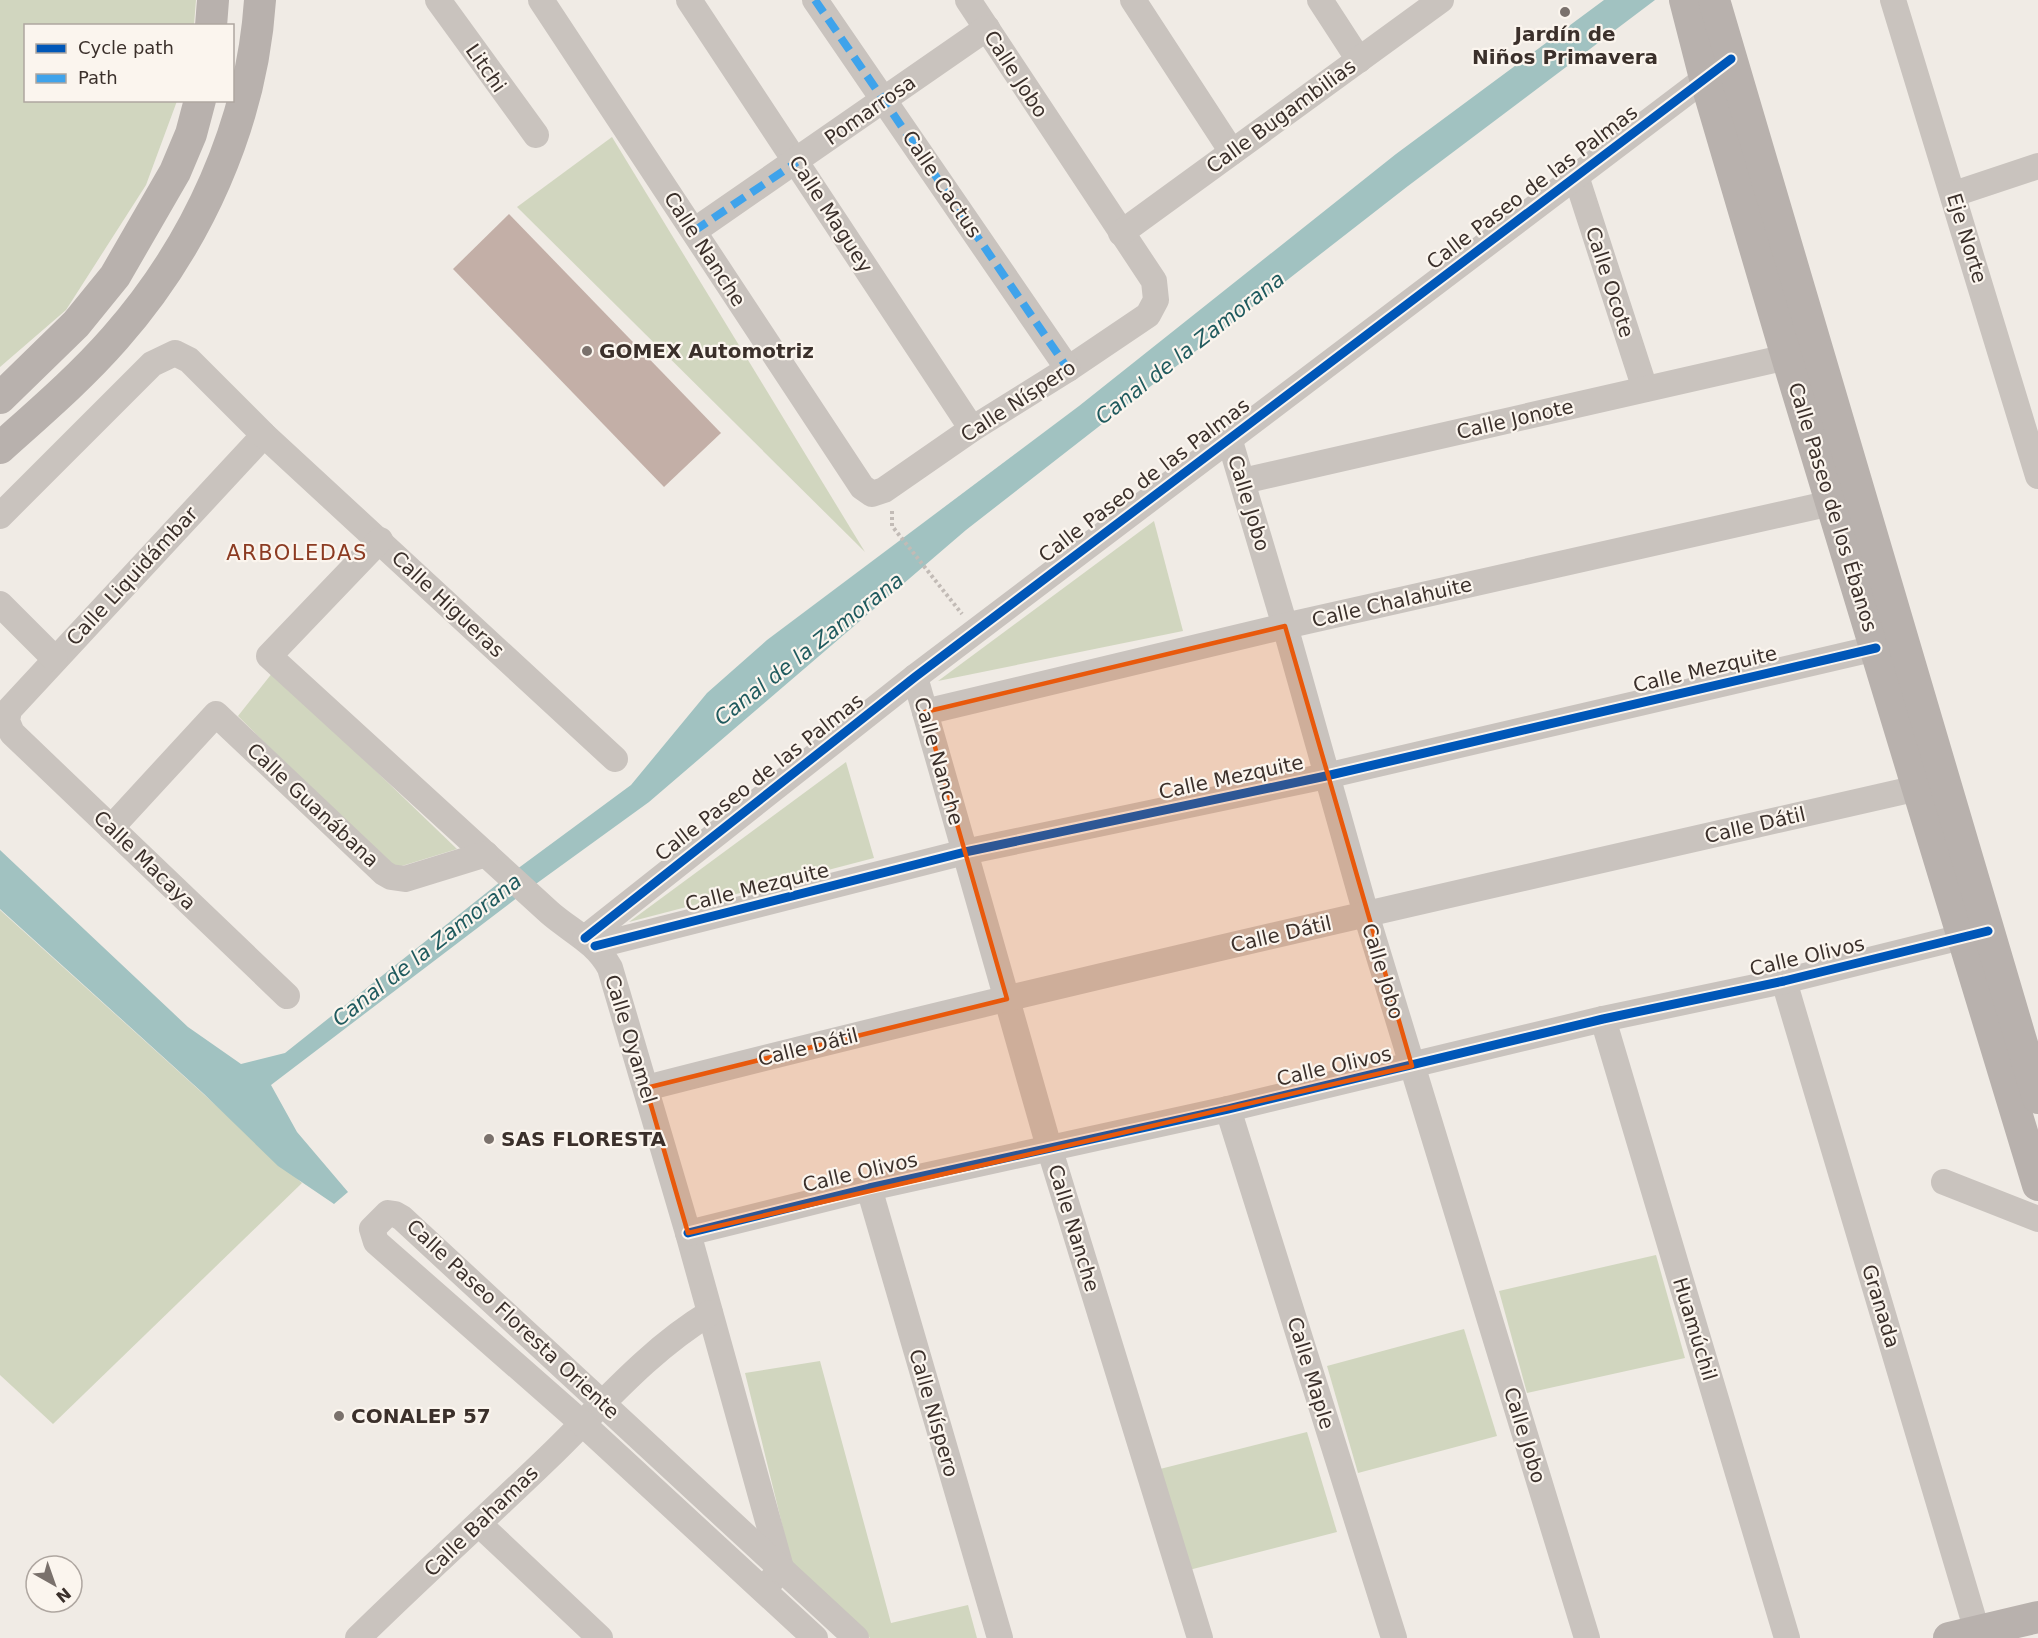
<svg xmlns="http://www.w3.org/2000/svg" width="2038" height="1638" viewBox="0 0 2038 1638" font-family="'DejaVu Sans',sans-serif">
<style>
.green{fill:#d1d6bf}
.water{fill:#a1c2c1}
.building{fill:#c3afa7}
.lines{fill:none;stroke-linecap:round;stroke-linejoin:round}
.path{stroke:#c2bbb6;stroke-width:4;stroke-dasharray:3 3;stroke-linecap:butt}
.minor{stroke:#c9c3be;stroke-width:26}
.major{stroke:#b8b1ad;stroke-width:32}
.quiet{stroke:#3fa3eb;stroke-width:8;stroke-dasharray:15 8;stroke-linecap:butt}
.cycleway-casing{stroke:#fbf5ee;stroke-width:13}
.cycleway{stroke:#0057b8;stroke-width:9}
.marked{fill:#e8590c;fill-opacity:0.2;stroke:#e8590c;stroke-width:4.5;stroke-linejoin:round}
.poi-dot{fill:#7a716c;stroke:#fbf5ee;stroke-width:2}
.labels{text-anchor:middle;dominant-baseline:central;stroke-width:4.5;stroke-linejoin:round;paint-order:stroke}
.poi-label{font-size:20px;font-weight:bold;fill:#3b302b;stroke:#fbf5ee;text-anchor:start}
.street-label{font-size:20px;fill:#3b302b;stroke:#fbf5ee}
.water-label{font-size:21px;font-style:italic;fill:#1f5a5e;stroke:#fbf5ee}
.neighbourhood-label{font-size:21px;letter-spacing:1.5px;fill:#8c3b22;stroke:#fbf5ee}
</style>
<rect width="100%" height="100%" fill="#f0ebe5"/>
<!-- green -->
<g class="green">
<path d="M0 0H196L194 25 26 26V100L177 101 146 185 66 310 0 367Z"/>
<path d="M612 137 865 552 517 207Z"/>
<path d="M1154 521 1183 631 938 681Z"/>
<path d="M273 672 457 849 392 869 238 716Z"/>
<path d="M846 762 874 858 629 922Z"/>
<path d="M0 910 302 1183 53 1424 0 1375Z"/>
<path d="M1656 1255 1685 1358 1527 1393 1499 1291Z"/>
<path d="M1464 1329 1497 1436 1358 1473 1327 1366Z"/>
<path d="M820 1361 891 1623 968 1605 977 1638H870L792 1565 745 1373Z"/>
<path d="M1307 1432 1337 1532 1189 1570 1160 1469Z"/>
</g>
<!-- water -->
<path class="water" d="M1604 0H1655L1408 186 966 530 649 802 522 894 271 1085 297 1132 348 1192 334 1204 278 1166 204 1094 0 909V850L188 1027 241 1064 285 1053 505 878 631 785 707 693 767 640 1079 406 1396 154Z"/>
<!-- building -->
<path class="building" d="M509 214 721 433 664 487 453 269Z"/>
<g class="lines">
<!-- path -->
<path class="path" d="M892 511V526L962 614"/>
<!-- minor -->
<g class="minor">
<path d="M438 0 536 135"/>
<path d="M541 0 862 487 872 494 884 490 972 429 1068 369 1148 315 1156 300 1154 281 968 0"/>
<path d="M689 0 972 429"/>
<path d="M815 0 1068 369"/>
<path d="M1133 0 1232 152"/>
<path d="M1320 0 1359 60"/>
<path d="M1893 0 2038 476"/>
<path d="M1576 176 1645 389"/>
<path d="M1954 194 2038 166"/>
<path d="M694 231 987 28"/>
<path d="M1121 233 1441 0"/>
<path d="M264 435 9 710 7 721 12 733 287 996"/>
<path d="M1229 438 1285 626 1366 914 1587 1638"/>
<path d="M1243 481 1787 357"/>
<path d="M0 516 152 364 175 353 189 360 264 435 615 759"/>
<path d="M380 540 269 656 550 913C572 932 596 942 610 968L688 1233 781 1568 764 1590"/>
<path d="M0 604 55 659"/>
<path d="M915 677 1049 1147 1200 1638"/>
<path d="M925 712 1285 626 1849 499"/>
<path d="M111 828 216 714 384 873 391 877 405 879 486 854"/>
<path d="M585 938 915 677 1719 68"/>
<path d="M595 946 965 852 1326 776 1876 648"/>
<path d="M1784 981 1977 1631"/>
<path d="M1603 1019 1787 1638"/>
<path d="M646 1088C1068 980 1493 885 1918 788"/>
<path d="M1228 1109 1394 1638"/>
<path d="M1944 1182 2038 1219"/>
<path d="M869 1188 1000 1638"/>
<path d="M688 1233 869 1188 1228 1109 1603 1019 1784 981 1982 932"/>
<path d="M479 1524 600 1638"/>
<path d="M358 1638C422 1575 489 1515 554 1452 603 1404 650 1349 710 1313"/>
<path d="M815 1638 583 1424 376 1242 372 1229 388 1213 395 1214 402 1218 856 1638"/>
</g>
<!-- major -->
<g class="major">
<path d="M1685 0 1705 78 1787 357 2038 1185"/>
<path d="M1714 0 2038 1098"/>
<path d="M211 26 213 0"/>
<path d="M0 398 76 324 115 276 175 172 191 134 200 100"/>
<path d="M0 448C39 413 80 378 115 338 197 245 252 124 260 0"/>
<path d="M1949 1638 2038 1617"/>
</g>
<!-- quiet -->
<g class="quiet">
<path d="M815 0 1068 369"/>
<path d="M694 231 797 162"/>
</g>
<defs>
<g id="cycleway">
<path d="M585 938 915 677 1731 59"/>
<path d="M595 946 965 852 1326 776 1876 648"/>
<path d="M688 1233 869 1188 1228 1109 1603 1019 1784 981 1988 931"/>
</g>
</defs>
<!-- cycleway casing -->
<use href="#cycleway" class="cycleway-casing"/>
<!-- cycleway -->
<use href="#cycleway" class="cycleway"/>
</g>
<!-- marked area -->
<path class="marked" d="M1285 626 1412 1066 688 1233 646 1088 1007 999 925 712Z"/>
<!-- markers -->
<g class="poi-dot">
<circle cx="1565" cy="12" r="6"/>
<circle cx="587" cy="351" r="6"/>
<circle cx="489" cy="1139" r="6"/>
<circle cx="339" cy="1416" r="6"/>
</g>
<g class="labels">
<!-- poi labels -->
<g class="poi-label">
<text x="1565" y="34" text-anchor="middle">Jardín de<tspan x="1565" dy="23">Niños Primavera</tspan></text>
<text x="599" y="351">GOMEX Automotriz</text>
<text x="501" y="1139">SAS FLORESTA</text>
<text x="351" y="1416">CONALEP 57</text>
</g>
<!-- street labels -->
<g class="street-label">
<text transform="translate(486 68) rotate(55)">Litchi</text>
<text transform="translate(1016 74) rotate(57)">Calle Jobo</text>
<text transform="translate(870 110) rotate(-35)">Pomarrosa</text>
<text transform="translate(1281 116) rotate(-36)">Calle Bugambilias</text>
<text transform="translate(942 184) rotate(56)">Calle Cactus</text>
<text transform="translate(1532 187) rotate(-37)">Calle Paseo de las Palmas</text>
<text transform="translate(831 214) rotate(57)">Calle Maguey</text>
<text transform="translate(1967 238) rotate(73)">Eje Norte</text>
<text transform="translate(705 249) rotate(57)">Calle Nanche</text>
<text transform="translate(1610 282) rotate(72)">Calle Ocote</text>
<text transform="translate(1018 401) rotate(-33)">Calle Níspero</text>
<text transform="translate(1515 419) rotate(-13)">Calle Jonote</text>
<text transform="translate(1144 480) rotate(-37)">Calle Paseo de las Palmas</text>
<text transform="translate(1249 503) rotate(73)">Calle Jobo</text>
<text transform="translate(1833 507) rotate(73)">Calle Paseo de los Ébanos</text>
<text transform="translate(132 576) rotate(-47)">Calle Liquidámbar</text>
<text transform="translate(1392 602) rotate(-13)">Calle Chalahuite</text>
<text transform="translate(448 604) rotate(43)">Calle Higueras</text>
<text transform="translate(1705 669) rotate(-13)">Calle Mezquite</text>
<text transform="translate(939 761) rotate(74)">Calle Nanche</text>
<text transform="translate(759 777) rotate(-38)">Calle Paseo de las Palmas</text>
<text transform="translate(1231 777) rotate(-12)">Calle Mezquite</text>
<text transform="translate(313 805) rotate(43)">Calle Guanábana</text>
<text transform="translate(1755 825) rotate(-13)">Calle Dátil</text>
<text transform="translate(145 860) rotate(44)">Calle Macaya</text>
<text transform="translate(757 887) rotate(-14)">Calle Mezquite</text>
<text transform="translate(1281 934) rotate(-13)">Calle Dátil</text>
<text transform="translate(1807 956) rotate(-13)">Calle Olivos</text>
<text transform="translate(1383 971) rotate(73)">Calle Jobo</text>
<text transform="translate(631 1039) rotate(73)">Calle Oyamel</text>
<text transform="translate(808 1047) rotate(-14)">Calle Dátil</text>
<text transform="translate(1334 1066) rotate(-13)">Calle Olivos</text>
<text transform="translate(860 1172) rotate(-13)">Calle Olivos</text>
<text transform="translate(1074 1228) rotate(73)">Calle Nanche</text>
<text transform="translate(1881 1306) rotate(73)">Granada</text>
<text transform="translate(513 1319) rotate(43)">Calle Paseo Floresta Oriente</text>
<text transform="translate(1695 1329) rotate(73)">Huamúchil</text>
<text transform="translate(1311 1373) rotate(73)">Calle Maple</text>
<text transform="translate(934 1413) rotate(74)">Calle Níspero</text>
<text transform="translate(1525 1435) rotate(73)">Calle Jobo</text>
<text transform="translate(481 1521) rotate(-44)">Calle Bahamas</text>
</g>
<!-- water labels -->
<g class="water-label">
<text transform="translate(1190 348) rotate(-38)">Canal de la Zamorana</text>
<text transform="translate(809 649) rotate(-38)">Canal de la Zamorana</text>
<text transform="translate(427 950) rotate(-38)">Canal de la Zamorana</text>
</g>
<!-- neighbourhood labels -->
<g class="neighbourhood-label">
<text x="297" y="553">ARBOLEDAS</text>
</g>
</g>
<!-- legend -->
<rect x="24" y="24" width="210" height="78" fill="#fbf5ee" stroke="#aea6a0" stroke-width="1.5"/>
<rect x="36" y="44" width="30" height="9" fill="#0057b8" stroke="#aea6a0" stroke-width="1.5"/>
<text x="78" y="54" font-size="18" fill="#3b302b">Cycle path</text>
<rect x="36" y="74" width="30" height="9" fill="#3fa3eb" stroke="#aea6a0" stroke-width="1.5"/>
<text x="78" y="84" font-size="18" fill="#3b302b">Path</text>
<!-- north arrow -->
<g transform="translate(54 1584) rotate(140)"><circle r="28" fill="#fbf5ee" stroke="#aea6a0" stroke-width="1.5"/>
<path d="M0-4.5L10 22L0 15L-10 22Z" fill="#7a716c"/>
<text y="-9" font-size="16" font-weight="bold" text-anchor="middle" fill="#3b302b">N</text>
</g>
</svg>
